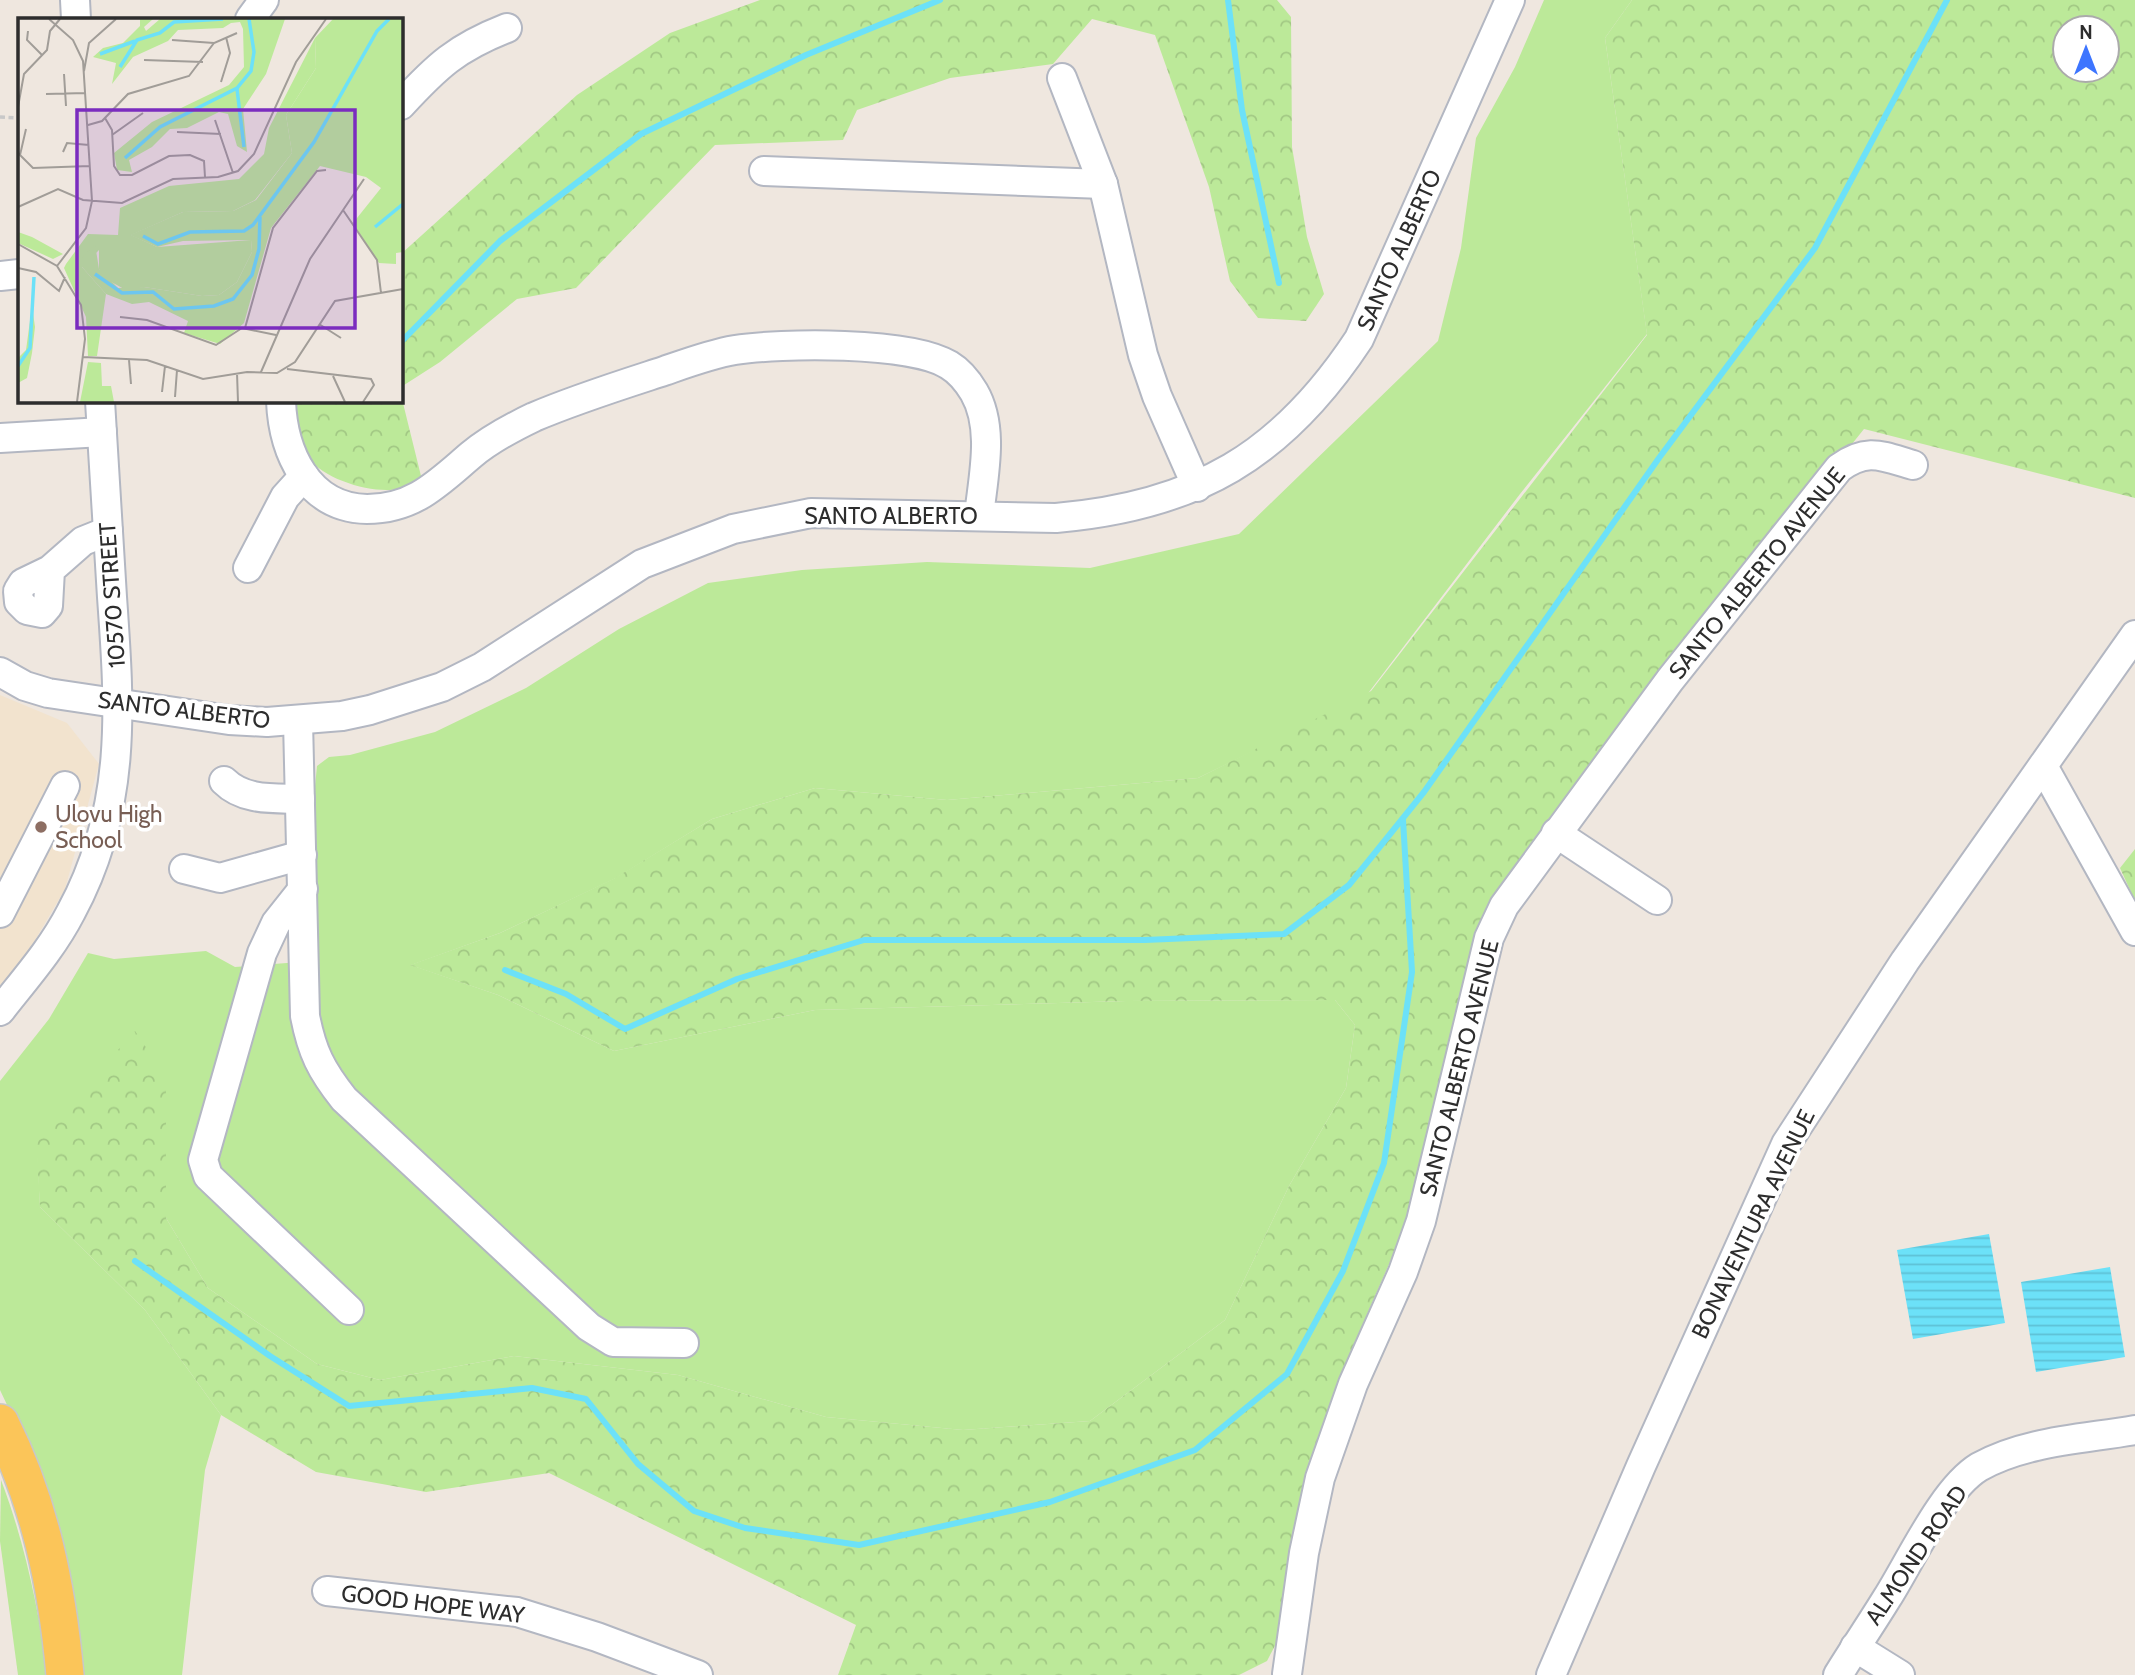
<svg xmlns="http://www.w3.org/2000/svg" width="2135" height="1675" viewBox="0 0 2135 1675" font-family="Cabin,sans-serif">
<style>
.education{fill:#f2e3ce}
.grass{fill:#bce999}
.forest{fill:url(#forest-crowns);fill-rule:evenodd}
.water{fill:url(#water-rules)}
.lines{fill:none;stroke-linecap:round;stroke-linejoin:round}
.stream{stroke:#6ce1f8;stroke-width:6}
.minor-casing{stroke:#b3b7c2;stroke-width:32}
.major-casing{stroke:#c8c8c8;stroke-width:40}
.path{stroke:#c8c8c8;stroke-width:3.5;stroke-dasharray:5 3.5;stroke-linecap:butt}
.minor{stroke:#fff;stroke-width:28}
.major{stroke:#fbc559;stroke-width:37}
.education-dot{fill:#8d6e63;stroke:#fff;stroke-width:2.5}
.labels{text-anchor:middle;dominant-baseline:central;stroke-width:7;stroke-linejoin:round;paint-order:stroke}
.street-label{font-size:23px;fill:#2d2d2d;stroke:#fff}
.education-label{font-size:23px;fill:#785e54;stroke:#fff;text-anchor:start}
.inset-river{fill:none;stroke:#6ce1f8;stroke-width:3.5}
.inset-road{fill:none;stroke:#a19d98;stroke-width:2}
.view{fill:#7b2cbf;fill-opacity:0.15;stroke:#7b2cbf;stroke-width:3.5}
.inset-edge{fill:none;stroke:#2d2d2d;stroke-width:3.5}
</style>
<defs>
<pattern id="forest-crowns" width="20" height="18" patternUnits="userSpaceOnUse" patternTransform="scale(1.75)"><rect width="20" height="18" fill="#bce999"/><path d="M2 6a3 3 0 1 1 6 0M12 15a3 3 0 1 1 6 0" fill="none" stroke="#a2c884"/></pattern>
<pattern id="water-rules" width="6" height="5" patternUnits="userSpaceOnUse" patternTransform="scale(1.75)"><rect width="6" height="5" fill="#6ce1f8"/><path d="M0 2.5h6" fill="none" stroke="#5ec1d5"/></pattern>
</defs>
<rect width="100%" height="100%" fill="#efe7df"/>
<!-- education -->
<path class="education" d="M0 695 67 723 99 764 65 889 24 959 0 987Z"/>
<!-- grass -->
<g class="grass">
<path d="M1544 0H1632L1605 38 1647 334 1520 494 1366 696 1198 778 947 800 815 788 712 819 616 878 500 933 411 965 498 995 614 1051 815 1010 1126 1001 1335 1000 1355 1025 1346 1088 1289 1186 1225 1320 1090 1421 963 1430 826 1417 678 1375 514 1356 380 1380 317 1364 208 1288 166 1218V1077L37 1141 40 1207 145 1310 221 1415 205 1470 182 1675H83L73 1591 49 1494 0 1390V1081L49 1019 88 953 114 959 206 951 235 967 313 961V806L317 766 329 757 350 755 435 732 526 688 619 629 708 583 802 570 927 562 1090 568 1239 534 1438 341 1461 248 1476 138 1515 67Z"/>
<path d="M1 1480C25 1543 38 1608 48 1675H18L0 1541Z"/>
</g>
<!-- forest -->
<g class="forest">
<path d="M760 0H1277L1291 17 1292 147 1307 237 1324 294 1306 321 1258 318 1230 281 1209 187 1155 35 1092 19 1053 64 950 78 857 110 843 140 715 145 576 288 517 299 440 362 401 387V254L577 95 670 33Z"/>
<path d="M1632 0H2135V498L1864 429 1611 745 1487 906 1405 1228 1368 1312 1331 1415 1281 1634 1267 1661 1239 1675H838L856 1625 549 1473 426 1492 316 1472 221 1415 145 1310 40 1207 36 1141 135 1031 166 1077V1218L208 1288 317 1364 380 1380 514 1356 678 1375 826 1417 963 1430 1090 1421 1225 1320 1289 1186 1346 1088 1355 1025 1335 1000 1126 1001 815 1010 614 1051 498 995 410 965 500 933 615 878 712 819 815 788 947 800 1198 778 1371 691 1647 335 1605 38ZM2065 28H2107V70H2065Z"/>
<path d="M401 395 421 476C415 480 406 488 398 489 373 494 324 480 309 458 298 441 296 420 294 401H401Z"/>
<path d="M2135 849V901L2120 868Z"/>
</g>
<!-- water -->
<g class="water">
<path d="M1989 1234 2005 1323 1913 1339 1897 1250Z"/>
<path d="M2110 1267 2125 1357 2036 1372 2021 1282Z"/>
</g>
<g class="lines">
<!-- stream -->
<g class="stream">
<path d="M1228 0 1242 110 1279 283"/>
<path d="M401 342 500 241 641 134 806 55 940 0"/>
<path d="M505 970 566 994 625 1029 737 979 864 940H1145L1284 934 1349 885 1424 792 1659 458 1815 248 1947 0"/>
<path d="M135 1261 270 1356 349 1406 532 1388 586 1399 638 1464 694 1511 745 1528 859 1545 1050 1502 1195 1450 1287 1374 1343 1271 1384 1163 1412 972 1403 820"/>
</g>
<defs>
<g id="minor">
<path d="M75 0 76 19"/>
<path d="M250 19 264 0"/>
<path d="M1062 78 1103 184 1143 355 1157 396 1197 487"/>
<path d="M401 105C437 66 456 48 507 28"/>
<path d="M764 171 1103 184"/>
<path d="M0 276 19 274"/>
<path d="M281 401C283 451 307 508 367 509 414 509 438 483 471 455 489 440 513 427 534 417 576 399 621 385 664 371 687 363 711 354 735 350 780 343 910 341 949 365 959 371 968 382 974 392 995 428 983 477 979 516"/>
<path d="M0 438 102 432"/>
<path d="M248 568 285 497 304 476"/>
<path d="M50 570 48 606 42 613 27 610 19 602 18 591 23 583 50 570 83 541 108 531"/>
<path d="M0 672 25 686 48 693 229 720 267 722 342 716 370 710 442 687 482 667 642 564 733 529 811 513 1056 518C1196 506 1282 456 1359 339L1510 0"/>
<path d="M298 721 305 1016C312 1052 321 1070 344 1099L589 1327 613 1342 684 1343"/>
<path d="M2043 766 2135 931"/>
<path d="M224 781C244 801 274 798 300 799"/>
<path d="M1556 833 1657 900"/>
<path d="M184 869 220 878 302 855"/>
<path d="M303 889 276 923 262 953 203 1160 208 1176 349 1310"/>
<path d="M0 913 65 786"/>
<path d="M0 1011C25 979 52 949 71 912 127 809 120 709 112 597 108 531 104 466 100 401"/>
<path d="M327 1591 517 1612 597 1637 698 1675"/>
<path d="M1855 1647 1900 1675"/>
<path d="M1287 1674 1304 1553 1320 1478 1353 1384 1403 1272 1421 1221 1489 938 1504 906 1670 680 1839 468C1867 447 1882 456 1913 465"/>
<path d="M1551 1675 1641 1466 1786 1144 1905 961 2135 635"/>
<path d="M1838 1675C1854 1649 1871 1624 1887 1598 1910 1562 1943 1489 1979 1467 2025 1441 2084 1439 2135 1430"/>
</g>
<path id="major" d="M0 1423C40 1503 57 1586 65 1675"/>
</defs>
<!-- minor casing -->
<use href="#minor" class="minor-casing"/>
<!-- major casing -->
<use href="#major" class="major-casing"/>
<!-- path -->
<path class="path" d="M0 117 19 118"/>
<!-- minor -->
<use href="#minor" class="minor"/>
<!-- major -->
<use href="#major" class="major"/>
</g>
<!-- markers -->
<circle class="education-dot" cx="41" cy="827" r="7"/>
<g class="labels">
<!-- street labels -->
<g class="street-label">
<text transform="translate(1399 250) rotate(-66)">SANTO ALBERTO</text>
<text x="891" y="516">SANTO ALBERTO</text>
<text transform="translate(1757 573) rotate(-51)">SANTO ALBERTO AVENUE</text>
<text transform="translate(112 595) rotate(-94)">10570 STREET</text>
<text transform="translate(184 710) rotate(7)">SANTO ALBERTO</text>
<text transform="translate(1459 1068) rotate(-76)">SANTO ALBERTO AVENUE</text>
<text transform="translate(1753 1224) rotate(-64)">BONAVENTURA AVENUE</text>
<text transform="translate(1916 1555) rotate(-56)">ALMOND ROAD</text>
<text transform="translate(433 1604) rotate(7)">GOOD HOPE WAY</text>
</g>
<!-- education labels -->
<g class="education-label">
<text x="55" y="814">Ulovu High<tspan x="55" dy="26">School</tspan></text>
</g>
</g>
<!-- overview -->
<g transform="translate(18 18)">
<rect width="385" height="385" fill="#efe7df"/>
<path d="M297 20 298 50 268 97 274 135 237 182 215 193 165 194 113 217 139 229 233 222 234 234 219 264 201 277 184 278 126 269 108 272 86 260 81 251V232L64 249 88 276 79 338H70L68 299 46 250 48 246 70 216 100 217 102 190 151 168 221 161 246 136 251 110ZM14 288 17 309 14 335 9 360 0 365V340L8 332Z" fill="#bce999"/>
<path d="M122 1H135L126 9 128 13 142 1H267L248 56 225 91 229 134 219 128 210 96 201 94 169 110 152 111 134 129 111 142 114 154 99 152 96 135 134 104 211 67 226 49 225 11 222 4 213 5 205 10 160 12 150 23 115 39 94 66 98 45 75 39 85 30 105 25 122 8ZM315 1H385V234L378 235V246L361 245 335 205 363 170 348 159 302 148 253 210 226 305 202 326 166 315 170 303 131 284 114 286 88 276 64 249V240L77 226 81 251 100 270 126 269 184 278 201 277 219 264 234 234 233 222 165 223 139 229 112 217 165 194 215 193 238 182 274 135 268 97 298 50 297 20ZM0 214 14 219 45 236 35 241 0 225ZM70 344 83 345 84 368H93L96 384H62Z" fill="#bce999"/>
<path class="inset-river" d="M82 36 117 23M102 49 119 22 142 15 156 4 205 1M219 71 226 129M107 140 142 109 219 70 233 53 236 34 231 1M357 209 385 186M125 218 140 226 172 214 226 213 235 207 296 124 359 13 371 1M77 256 104 275 135 274 156 291 196 288 215 281 234 257 241 231 242 199M0 348 12 330 16 259"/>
<path class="inset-road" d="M31 1 55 22 65 43 74 183 68 210 39 248M10 13 9 22 24 37M154 22 196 25M126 42 185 44M66 53 71 25 98 1M46 56 48 88M203 64 212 35 208 19M28 76 68 75M0 89 6 56 29 32 32 13 42 1M87 100 94 112 96 148 102 157H114L151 138 172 137 186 143 187 159M197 102 215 155M70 107 84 103 110 76 171 58 196 25 219 15M159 114 203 116M94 117 125 95M45 134 49 125 71 127M0 135 15 150 72 148M2 137 8 111M0 189 40 171 65 182 104 185 155 161 200 159 220 153 236 136 278 44 308 1M325 192 359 242 363 275M0 226 39 248 63 287 67 321 59 384M0 250 18 254 41 273 47 259M102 299 129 302 198 327 224 310 258 317M301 306 323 320M227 310 255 210 299 153 308 152M65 339 129 342 185 361 229 354 259 355 277 344 317 283 385 271M111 342 113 366M269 351 353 361 356 367 345 384M243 354 292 241 346 161M219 355 220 384M315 358 327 384M144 374 147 348M157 379 159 352"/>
<path class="view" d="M59 92H337V310H59Z"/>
<rect width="385" height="385" class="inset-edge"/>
</g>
<!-- north arrow -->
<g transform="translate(2086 49)"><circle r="33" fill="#ffffff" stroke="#ababab" stroke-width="2"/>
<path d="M0-5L12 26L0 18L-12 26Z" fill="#3d75ff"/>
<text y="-10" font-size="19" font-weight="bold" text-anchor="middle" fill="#2d2d2d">N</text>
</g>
</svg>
